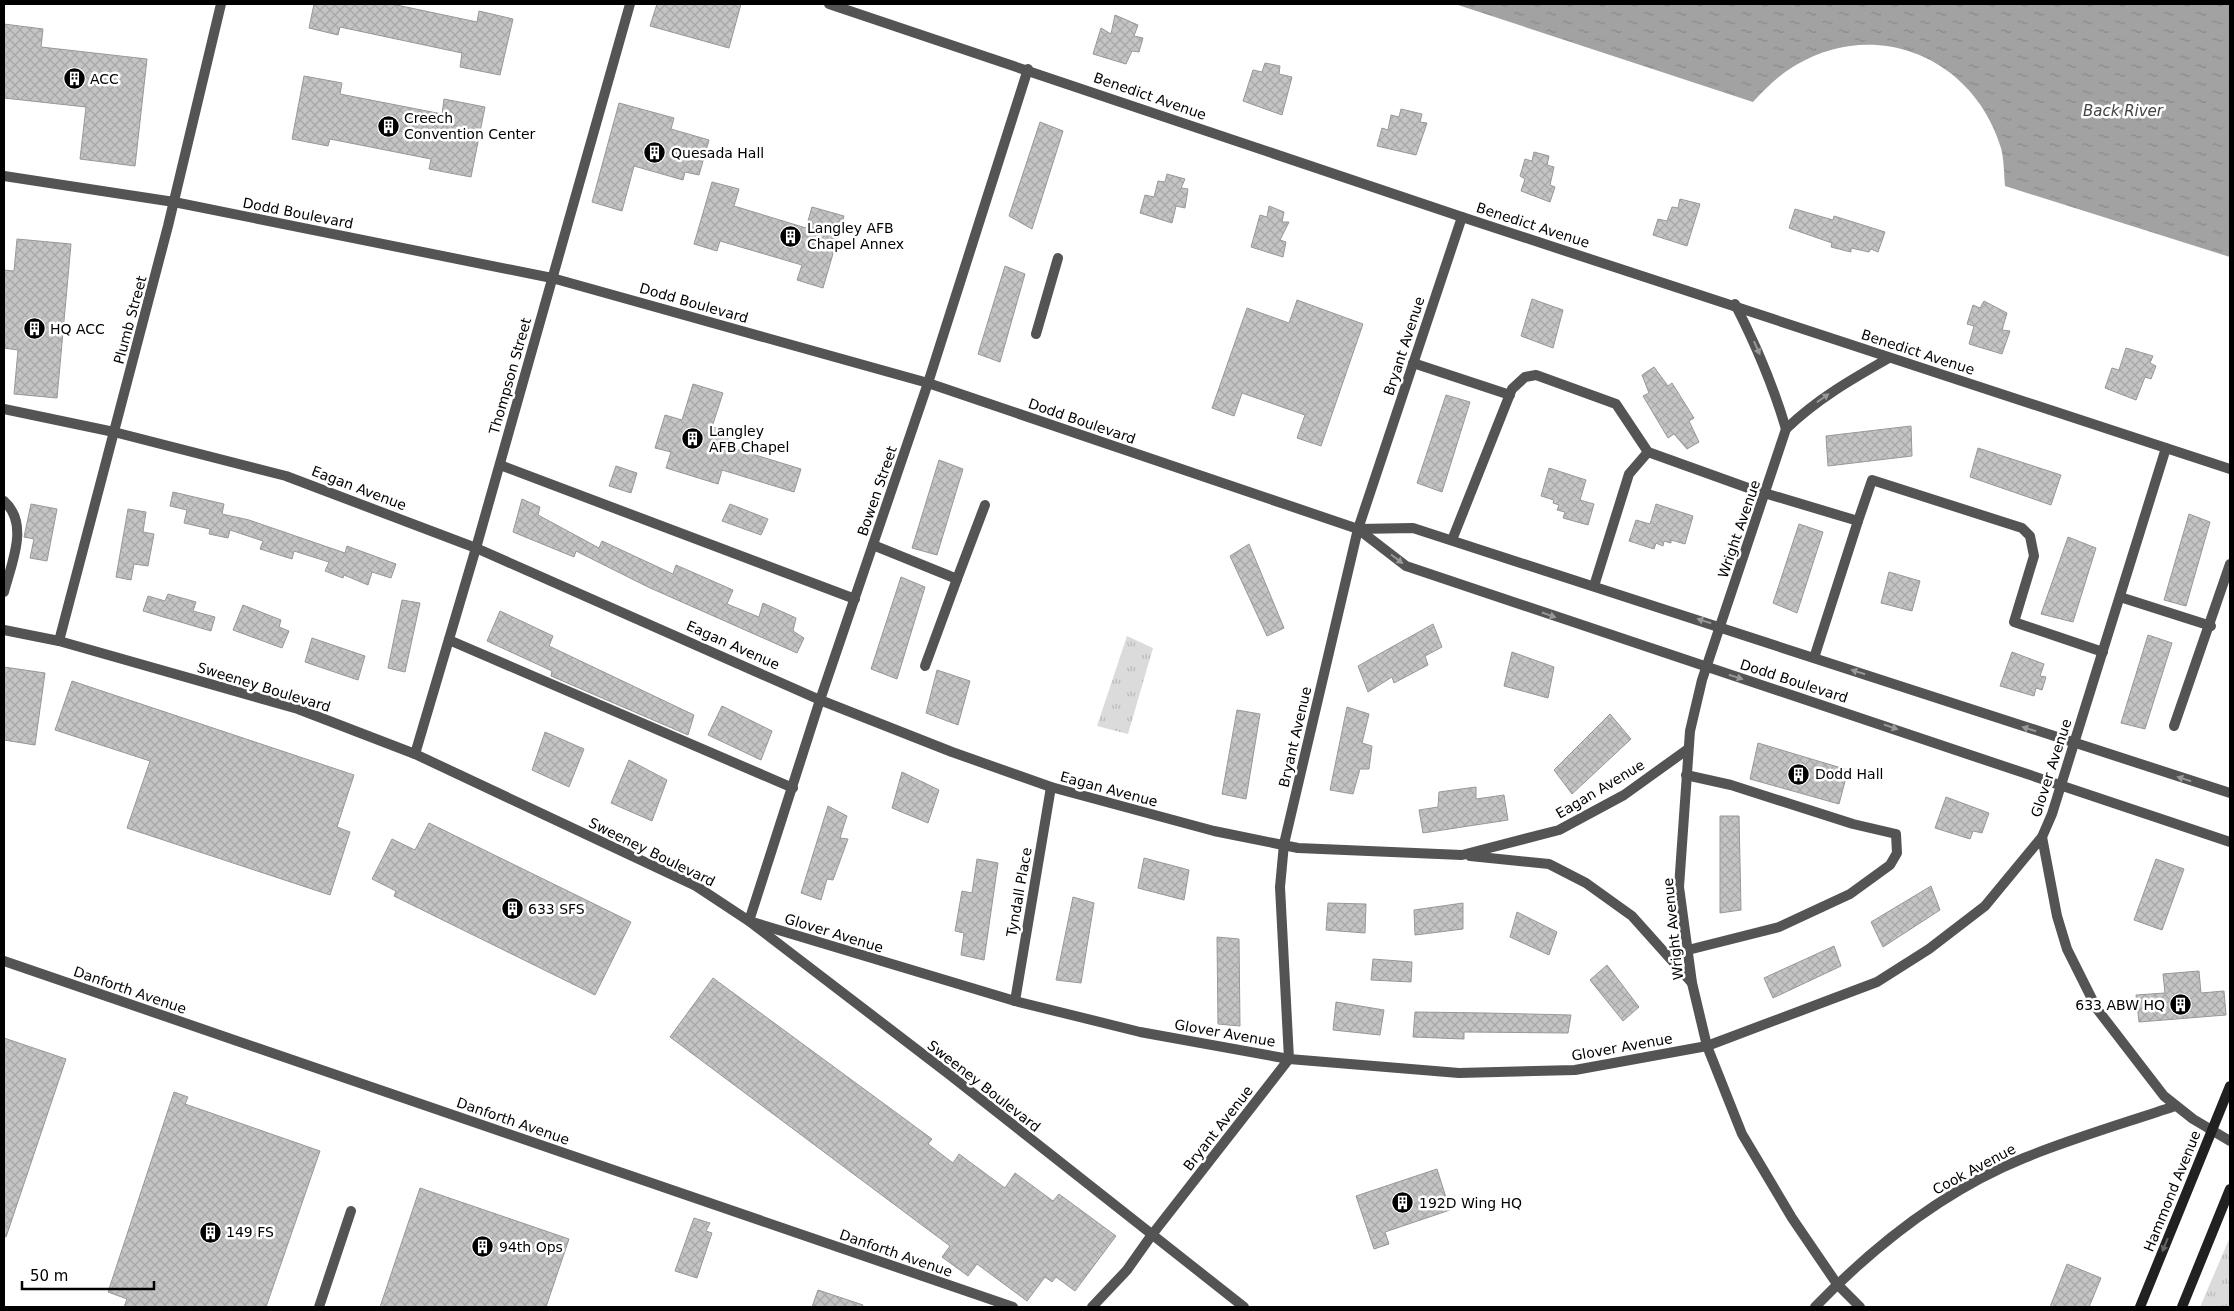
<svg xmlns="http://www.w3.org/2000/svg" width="2234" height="1311" viewBox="0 0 2234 1311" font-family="'DejaVu Sans',sans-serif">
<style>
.grass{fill:url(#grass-tufts)}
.water{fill:url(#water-ripples)}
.building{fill:url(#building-cross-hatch);stroke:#989898}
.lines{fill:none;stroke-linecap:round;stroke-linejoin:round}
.service{stroke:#545454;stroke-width:10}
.minor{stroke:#545454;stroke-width:10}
.tertiary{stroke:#545454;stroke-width:10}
.secondary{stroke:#212121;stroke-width:10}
.oneway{fill:#989898}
.oneway2{fill:#646464}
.labels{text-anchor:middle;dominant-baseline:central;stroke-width:5;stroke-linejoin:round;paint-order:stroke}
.poi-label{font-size:14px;fill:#000;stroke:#fff;text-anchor:start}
.street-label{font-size:14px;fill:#000;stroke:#fff}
.water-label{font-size:15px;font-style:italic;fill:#434343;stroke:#fff}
</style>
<defs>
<pattern id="grass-tufts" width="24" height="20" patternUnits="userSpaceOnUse" patternTransform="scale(1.25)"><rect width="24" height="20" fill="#dbdbdb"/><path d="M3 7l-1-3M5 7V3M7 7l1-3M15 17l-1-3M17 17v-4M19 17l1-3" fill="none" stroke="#bababa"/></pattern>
<pattern id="water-ripples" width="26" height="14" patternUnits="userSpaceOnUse" patternTransform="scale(1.25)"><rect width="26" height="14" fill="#a2a2a2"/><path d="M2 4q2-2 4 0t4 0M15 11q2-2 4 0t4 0" fill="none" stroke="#8a8a8a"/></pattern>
<pattern id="building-cross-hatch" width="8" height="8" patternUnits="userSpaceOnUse" patternTransform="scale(1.25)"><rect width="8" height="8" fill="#c4c4c4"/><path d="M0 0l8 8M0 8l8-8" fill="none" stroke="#a7a7a7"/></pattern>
</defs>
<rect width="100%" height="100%" fill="#fff"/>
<!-- grass -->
<g class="grass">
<path d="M1127 636 1153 648 1128 734 1097 726Z"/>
<path d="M2230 1237V1307H2200Z"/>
</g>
<!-- water -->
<path class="water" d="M1455 4H2230V257L2005 186C2004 174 2004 159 2001 148 1974 58 1877 17 1796 65 1779 75 1766 88 1753 102Z"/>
<!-- building -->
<g class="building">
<path d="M314 4H392L477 22 479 11 513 19 500 75 460 67 462 53 340 27 338 35 309 28Z"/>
<path d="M657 4H741L729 48 650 26Z"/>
<path d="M1115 15 1138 25 1134 36 1143 38 1139 52 1132 51 1126 64 1093 54 1101 28 1111 34Z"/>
<path d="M4 24 43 29 41 47 147 59 135 166 80 159 86 107 4 98Z"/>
<path d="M1265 63 1280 66 1279 74 1292 77 1282 115 1243 101 1253 70 1262 72Z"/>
<path d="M304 76 342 83 340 94 442 114 444 99 485 107 471 177 429 169 431 159 330 139 328 146 292 139Z"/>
<path d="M619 103 674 118 671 129 709 140 699 175 685 172 683 180 634 166 622 211 592 202Z"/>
<path d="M1401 109 1422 114 1420 122 1427 123 1416 155 1377 146 1382 128 1388 130 1391 115 1399 117Z"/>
<path d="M1040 122 1063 131 1032 229 1009 216Z"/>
<path d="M1534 152 1549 156 1547 165 1554 167 1550 185 1555 187 1550 202 1521 191 1525 179 1520 176 1525 159 1532 161Z"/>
<path d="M1167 174 1185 179 1181 188 1188 189 1185 208 1176 206 1172 223 1140 213 1145 195 1154 197 1158 181 1165 182Z"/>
<path d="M712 182 739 189 734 206 806 228 812 207 844 216 823 288 797 280 802 265 720 241 717 251 694 244Z"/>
<path d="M1680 199 1700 204 1687 246 1653 235 1658 219 1667 221 1672 207 1678 208Z"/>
<path d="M1269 206 1284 212 1282 222H1289L1280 240 1286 242 1283 257 1251 247 1260 215 1267 217Z"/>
<path d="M1795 209 1833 220 1834 216 1885 232 1878 252 1871 249 1869 252 1851 248V252L1831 247 1832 243 1789 228Z"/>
<path d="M17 239 71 244 57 398 14 394 18 350 4 348V270L14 271Z"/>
<path d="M1005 266 1025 274 1000 362 978 354Z"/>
<path d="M1532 299 1563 310 1553 348 1521 336Z"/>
<path d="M1297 300 1363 324 1321 446 1297 438 1305 415 1242 393 1234 416 1212 408 1247 308 1289 323Z"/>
<path d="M1984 301 2007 313 2002 330 2010 331 2002 354 1969 344 1974 326 1967 324 1973 305 1980 308Z"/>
<path d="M2126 348 2153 356 2150 363 2156 366 2151 379 2145 377 2136 400 2105 388 2112 368 2119 370Z"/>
<path d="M1654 367 1668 386 1672 383 1694 418 1689 421 1699 442 1687 449 1674 434 1668 438 1643 396 1649 393 1642 375Z"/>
<path d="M693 384 723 393 712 427 730 432 726 446 801 469 794 492 722 470 718 484 666 468 671 452 655 448 665 415 682 420Z"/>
<path d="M1446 395 1470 402 1442 492 1417 483Z"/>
<path d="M1911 426 1912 456 1828 466 1826 436Z"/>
<path d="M1978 448 2061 475 2051 505 1970 477Z"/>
<path d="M939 460 963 469 937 555 912 548Z"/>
<path d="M616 466 637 473 631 493 609 486Z"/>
<path d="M1549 468 1586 480 1580 500 1594 504 1588 525 1563 518 1565 512 1557 510 1559 505 1553 503 1554 500 1541 496Z"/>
<path d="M173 492 224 504 222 514 249 520 345 553 347 546 396 564 391 578 372 572 368 585 344 575 343 578 325 571 329 562 294 551 292 559 260 549 263 541 230 530 228 538 209 534 210 529 184 523 187 510 170 506Z"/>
<path d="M522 499 540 507 538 515 599 548 602 541 673 574 676 565 733 590 727 604 759 617 763 603 796 618 793 631 804 638 797 653 648 587 576 551 574 557 513 532Z"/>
<path d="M31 504 57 509 47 561 30 558 34 539 24 537Z"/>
<path d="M730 504 768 519 761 535 722 521Z"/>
<path d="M1656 504 1693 516 1685 544 1671 540V543L1664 541 1663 546 1656 543 1654 549 1629 541 1636 520 1650 524Z"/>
<path d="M128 509 146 512 143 532 154 534 148 566 134 564 131 580 116 577Z"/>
<path d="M2189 514 2210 522 2186 606 2164 600Z"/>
<path d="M1799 524 1823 532 1797 613 1773 603Z"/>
<path d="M2068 537 2096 548 2073 622 2041 614Z"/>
<path d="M1249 544 1284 628 1267 636 1230 556Z"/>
<path d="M1889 572 1920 581 1912 611 1881 603Z"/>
<path d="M901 577 925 587 897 679 871 669Z"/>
<path d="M168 594 196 602 193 611 215 617 211 631 143 611 148 596 165 601Z"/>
<path d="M402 600 420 603 405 672 388 668Z"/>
<path d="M243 605 281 620 279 627 289 631 282 648 233 630Z"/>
<path d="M500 611 553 636 549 646 694 715 688 735 551 676 552 671 487 641Z"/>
<path d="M1433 624 1442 647 1425 656 1428 665 1394 683 1392 677 1368 692 1358 666Z"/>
<path d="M2148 635 2172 643 2145 729 2121 723Z"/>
<path d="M312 638 365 656 358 680 305 662Z"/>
<path d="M1512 652 1554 667 1548 698 1504 686Z"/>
<path d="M2012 652 2044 664 2040 676 2046 677 2042 690 2036 688 2034 696 2000 686Z"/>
<path d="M4 667 45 673 35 745 4 740Z"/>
<path d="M937 670 970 681 958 725 926 713Z"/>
<path d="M72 681 354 775 337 827 350 832 330 895 127 828 150 761 55 730Z"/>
<path d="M722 706 772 731 761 760 708 735Z"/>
<path d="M1347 707 1369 714 1362 743 1372 746 1369 769H1360L1353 794 1330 790Z"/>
<path d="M1237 710 1260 714 1246 799 1222 794Z"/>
<path d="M1610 714 1631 739 1572 794 1554 770Z"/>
<path d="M545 732 584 749 569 787 532 770Z"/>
<path d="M1758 743 1848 770 1839 804 1750 779Z"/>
<path d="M629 760 667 780 652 821 611 803Z"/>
<path d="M902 772 939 790 928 823 892 808Z"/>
<path d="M1476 787V799L1504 795 1508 820 1423 833 1419 810 1438 807 1439 792Z"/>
<path d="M1946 797 1989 813 1982 833 1973 831 1970 839 1935 828Z"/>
<path d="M828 806 847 816 840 838 848 839 833 880 827 879 821 900 801 893Z"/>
<path d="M1720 816H1739L1741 910 1720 913Z"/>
<path d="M429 823 631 922 595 995 394 896 396 891 372 879 392 839 415 850Z"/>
<path d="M1144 858 1189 870 1184 900 1138 888Z"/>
<path d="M977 859 998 863 984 960 961 955 964 933 955 931 962 891 972 893Z"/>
<path d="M2156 859 2184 869 2162 930 2134 920Z"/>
<path d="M1931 886 1940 910 1883 947 1871 922Z"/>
<path d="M1073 897 1094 903 1081 983 1056 980Z"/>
<path d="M1328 903 1366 904 1365 933 1326 930Z"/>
<path d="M1463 903V929L1415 935 1414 910Z"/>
<path d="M1517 912 1557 932 1549 955 1510 937Z"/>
<path d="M1217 937 1239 939 1240 1026 1218 1024Z"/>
<path d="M1834 946 1841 966 1773 998 1764 978Z"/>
<path d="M1373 959 1412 962 1411 982 1371 980Z"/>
<path d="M1607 965 1639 1007 1623 1021 1590 980Z"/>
<path d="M2199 971 2201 993 2224 991 2226 1015 2139 1022 2136 995 2165 993 2163 974Z"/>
<path d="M713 978 932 1139 928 1144 953 1163 959 1154 1005 1188 1015 1173 1053 1201 1059 1194 1116 1236 1075 1291 1056 1277 1052 1282 1045 1277 1027 1301 977 1264 968 1276 942 1257 950 1246 670 1037Z"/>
<path d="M1336 1002 1384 1010 1380 1035 1333 1030Z"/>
<path d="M1415 1012 1486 1013 1571 1015 1568 1033 1464 1032V1039L1413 1037Z"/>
<path d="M4 1038 66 1059 6 1237 4 1236Z"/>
<path d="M174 1092 188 1097 185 1104 320 1151 266 1307H124L127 1299 108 1292Z"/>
<path d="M1437 1169 1450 1210 1385 1232 1389 1244 1374 1249 1356 1196Z"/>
<path d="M420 1188 569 1239 546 1307H380Z"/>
<path d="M694 1218 710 1223 706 1231 712 1233 697 1278 675 1271Z"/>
<path d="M2067 1264 2101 1278 2089 1307H2050Z"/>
<path d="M818 1290 863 1305 862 1307H812Z"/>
</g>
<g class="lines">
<!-- service -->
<g class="service">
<path d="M1036 334 1058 258"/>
<path d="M1413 363 1510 395"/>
<path d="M500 465 855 599"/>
<path d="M4 501C30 524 11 564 4 592"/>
<path d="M1858 521 1872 480 2022 528 2030 536 2034 556 2014 622 2103 652"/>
<path d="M1452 540 1512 389 1525 377 1536 375 1616 404 1648 452"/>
<path d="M873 545 957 579 985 505"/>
<path d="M1594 586 1629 474 1648 452 1751 489 1858 521 1814 658"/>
<path d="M2120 597 2211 626"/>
<path d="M449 640 793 788"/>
<path d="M925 666 957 579"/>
<path d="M2174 726 2230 564"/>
<path d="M1686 775 1731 785 1853 824 1896 834 1897 853 1890 865 1850 894 1779 927 1688 950"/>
<path d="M319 1307 351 1211"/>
</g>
<!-- minor -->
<g class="minor">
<path d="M829 4 1462 217 2230 469"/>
<path d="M1028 69 928 383 820 700 749 921 1015 1001 1140 1032 1289 1059 1459 1073 1575 1070 1707 1046 1877 982 1929 949 1985 906 2042 837 2052 814 2166 448"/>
<path d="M1735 304C1756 345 1773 385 1786 429"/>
<path d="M4 409 114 432 286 476 476 548 820 700 952 752 1051 787 1214 831 1298 848 1462 855 1559 830 1624 795 1688 749"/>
<path d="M59 641 168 226 221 4"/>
<path d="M415 754 476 548 630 4"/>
<path d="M2042 837 2057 916 2067 949 2097 1009 2164 1096 2193 1119 2230 1141"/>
<path d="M1470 856 1549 864 1586 883 1632 916 1692 983"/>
<path d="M4 961 1013 1307"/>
<path d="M1015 1001 1051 787"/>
<path d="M1092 1307 1127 1270 1151 1236 1289 1059 1280 887 1284 844 1358 529 1462 217"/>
<path d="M1815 1307C1874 1246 1945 1190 2024 1158 2073 1138 2125 1123 2175 1106"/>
<path d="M1860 1307 1837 1284 1792 1218 1742 1134 1707 1046 1692 983 1679 887 1690 731 1702 680 1786 429C1817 399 1852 379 1889 358"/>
</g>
<!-- tertiary -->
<g class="tertiary">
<path d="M4 176 174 202 552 278 928 383 1358 529 1406 566 2230 842"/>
<path d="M1358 529 1413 528 2230 793"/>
<path d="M4 630 59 641 298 709 415 754 696 886 749 921 950 1075 1244 1307"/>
</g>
<!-- secondary -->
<g class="secondary">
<path d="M2140 1307 2230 1086"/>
<path d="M2182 1307 2230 1189"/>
</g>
</g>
<!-- one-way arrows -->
<defs><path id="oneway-solid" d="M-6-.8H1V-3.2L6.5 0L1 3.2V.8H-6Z" transform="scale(1.25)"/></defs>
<g class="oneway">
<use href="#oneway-solid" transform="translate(1757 348) rotate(66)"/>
<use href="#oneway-solid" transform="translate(1823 398) rotate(-35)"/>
<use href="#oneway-solid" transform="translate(1397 559) rotate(37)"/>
<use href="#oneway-solid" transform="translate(1549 615) rotate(19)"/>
<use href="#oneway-solid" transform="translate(1704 621) rotate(-162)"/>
<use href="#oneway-solid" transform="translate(1858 672) rotate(-162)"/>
<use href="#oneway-solid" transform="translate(1736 677) rotate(18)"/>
<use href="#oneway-solid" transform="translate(1891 727) rotate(19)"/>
<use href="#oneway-solid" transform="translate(2029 729) rotate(-162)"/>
<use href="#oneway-solid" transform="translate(2184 779) rotate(-162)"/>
</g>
<use class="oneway2" href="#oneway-solid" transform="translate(2165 1245) rotate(112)"/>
<!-- icons -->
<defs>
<symbol id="building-disc" viewBox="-11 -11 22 22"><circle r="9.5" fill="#000" stroke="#fff"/><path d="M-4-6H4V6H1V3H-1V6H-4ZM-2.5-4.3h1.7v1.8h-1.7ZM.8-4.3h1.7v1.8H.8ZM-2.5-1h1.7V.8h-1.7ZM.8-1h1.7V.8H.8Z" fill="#fff"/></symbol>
</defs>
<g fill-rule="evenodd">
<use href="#building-disc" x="62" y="66" width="25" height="25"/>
<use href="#building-disc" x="376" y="114" width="25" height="25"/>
<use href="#building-disc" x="642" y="140" width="25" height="25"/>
<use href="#building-disc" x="778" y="224" width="25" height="25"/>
<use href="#building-disc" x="22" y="316" width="25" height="25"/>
<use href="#building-disc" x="680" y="426" width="25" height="25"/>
<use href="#building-disc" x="1786" y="762" width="25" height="25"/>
<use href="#building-disc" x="500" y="896" width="25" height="25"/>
<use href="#building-disc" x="2168" y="992" width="25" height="25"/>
<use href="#building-disc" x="1390" y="1190" width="25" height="25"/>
<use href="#building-disc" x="198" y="1220" width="25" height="25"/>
<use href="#building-disc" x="470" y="1234" width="25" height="25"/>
</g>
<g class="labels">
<!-- poi labels -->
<g class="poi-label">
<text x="90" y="79">ACC</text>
<text x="404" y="118">Creech<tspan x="404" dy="16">Convention Center</tspan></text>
<text x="671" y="153">Quesada Hall</text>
<text x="807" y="228">Langley AFB<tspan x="807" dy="16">Chapel Annex</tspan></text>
<text x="50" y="329">HQ ACC</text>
<text x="709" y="431">Langley<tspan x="709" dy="16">AFB Chapel</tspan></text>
<text x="1815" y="774">Dodd Hall</text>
<text x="528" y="909">633 SFS</text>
<text x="2165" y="1005" text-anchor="end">633 ABW HQ</text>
<text x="1419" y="1203">192D Wing HQ</text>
<text x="226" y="1232">149 FS</text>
<text x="499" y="1247">94th Ops</text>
</g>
<!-- street labels -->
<g class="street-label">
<text transform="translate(1150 96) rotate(19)">Benedict Avenue</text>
<text transform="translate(298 213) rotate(11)">Dodd Boulevard</text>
<text transform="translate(1533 225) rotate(18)">Benedict Avenue</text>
<text transform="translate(694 303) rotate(16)">Dodd Boulevard</text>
<text transform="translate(130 320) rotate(-75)">Plumb Street</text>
<text transform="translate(1404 346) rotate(-72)">Bryant Avenue</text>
<text transform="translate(1918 352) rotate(18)">Benedict Avenue</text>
<text transform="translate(510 376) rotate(-74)">Thompson Street</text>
<text transform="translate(1082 421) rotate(19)">Dodd Boulevard</text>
<text transform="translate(359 488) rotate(21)">Eagan Avenue</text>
<text transform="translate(877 491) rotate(-71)">Bowen Street</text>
<text transform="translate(1739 529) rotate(-71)">Wright Avenue</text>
<text transform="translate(733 645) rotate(24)">Eagan Avenue</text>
<text transform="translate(1794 681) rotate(18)">Dodd Boulevard</text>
<text transform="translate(264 687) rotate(17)">Sweeney Boulevard</text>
<text transform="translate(1295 737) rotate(-77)">Bryant Avenue</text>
<text transform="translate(2051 768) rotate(-72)">Glover Avenue</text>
<text transform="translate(1109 789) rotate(15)">Eagan Avenue</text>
<text transform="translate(1600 789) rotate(-31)">Eagan Avenue</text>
<text transform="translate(652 852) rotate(26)">Sweeney Boulevard</text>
<text transform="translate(1019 892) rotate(-80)">Tyndall Place</text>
<text transform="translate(1673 929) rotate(-96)">Wright Avenue</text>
<text transform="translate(834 933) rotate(17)">Glover Avenue</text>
<text transform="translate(130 990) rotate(19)">Danforth Avenue</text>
<text transform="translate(1225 1033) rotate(10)">Glover Avenue</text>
<text transform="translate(1622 1047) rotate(-10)">Glover Avenue</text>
<text transform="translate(984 1086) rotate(38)">Sweeney Boulevard</text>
<text transform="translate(513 1121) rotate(19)">Danforth Avenue</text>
<text transform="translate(1218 1128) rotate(-52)">Bryant Avenue</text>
<text transform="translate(1974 1169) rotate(-28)">Cook Avenue</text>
<text transform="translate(2172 1191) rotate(-68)">Hammond Avenue</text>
<text transform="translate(896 1253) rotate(19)">Danforth Avenue</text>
</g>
<!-- water labels -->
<g class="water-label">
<text x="2123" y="111">Back River</text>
</g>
</g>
<!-- border -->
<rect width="2234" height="1311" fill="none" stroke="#000000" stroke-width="10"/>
<!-- scale -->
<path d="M22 1281v8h132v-8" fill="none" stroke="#000000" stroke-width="2.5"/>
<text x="30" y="1281" font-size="15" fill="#000000" stroke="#ffffff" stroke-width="4" paint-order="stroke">50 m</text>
</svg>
